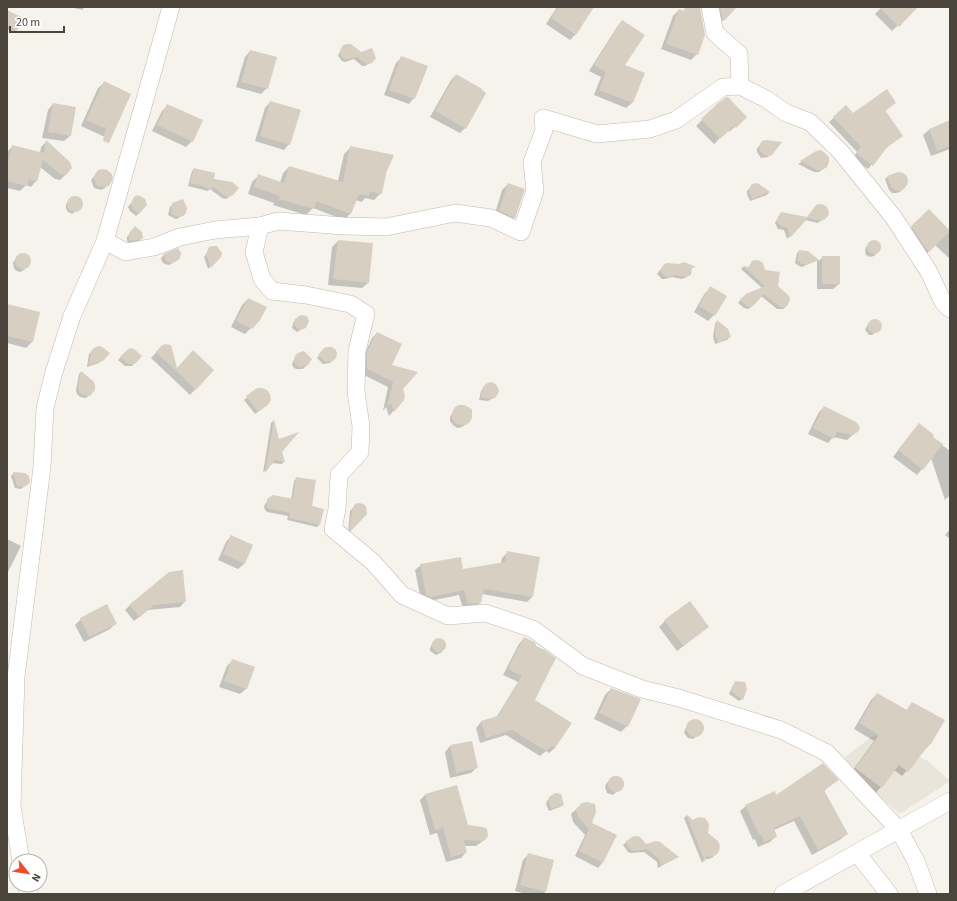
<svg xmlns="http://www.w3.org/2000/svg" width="957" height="901" viewBox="0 0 957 901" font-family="'Source Sans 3',sans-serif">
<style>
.residential{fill:#e9e5db}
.shadow{fill:#0003}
.building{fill:#d7cfc2}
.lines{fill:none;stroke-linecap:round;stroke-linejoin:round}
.minor-casing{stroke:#c1bbaf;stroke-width:18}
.minor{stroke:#fff;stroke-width:17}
</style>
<rect width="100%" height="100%" fill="#f5f3ec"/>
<!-- residential -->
<path class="residential" d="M874 735 928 761 950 781 900 814 840 761Z"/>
<!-- shadow -->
<g class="shadow">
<path d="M70 7H85L82 10Z"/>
<path d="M557 7H583L576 34 570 40 546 24Z"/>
<path d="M717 7H726L725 19 720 22Z"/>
<path d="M882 7H914L916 8 892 31 875 14Z"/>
<path d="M679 10 697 54 691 60 661 49 673 16Z"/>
<path d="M7 11 16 30 14 33 7 29Z"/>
<path d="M622 21 623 66 644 74 632 103 626 108 594 95 601 77 589 71 617 27Z"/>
<path d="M341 49 372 62 365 66H362L354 59 345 62 342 61 338 56Z"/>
<path d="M250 51 267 88 261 94 236 87 245 57Z"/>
<path d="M402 57 414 98 409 104 384 95 396 63Z"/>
<path d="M456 75 465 128 460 133 430 117 451 80Z"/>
<path d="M104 83 107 138 81 126 98 88Z"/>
<path d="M270 102 289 144 284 150 255 141 265 108Z"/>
<path d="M895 103 885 111 902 136 885 149 868 169 853 158 857 152 829 122 846 107 852 114Z"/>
<path d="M53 104 70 136 64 141 42 138 48 110Z"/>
<path d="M718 104 746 117 729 132 728 130 714 144 696 126Z"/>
<path d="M168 105 192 141 186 147 152 131 162 111Z"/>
<path d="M950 121V149L931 156 923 135 929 130Z"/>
<path d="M46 142 66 174 60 180 55 179 40 167 36 181 31 187 26 185 20 191 7 188V152L13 146 40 153 41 147Z"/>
<path d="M763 142 771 154 768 157 761 158 757 152V148Z"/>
<path d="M350 148 387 169 381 193 374 200 365 198 362 202 355 200 351 213 344 220 313 208 306 215 273 205 274 203 248 194 252 182 259 175 280 183 283 173 289 167 338 181 344 154Z"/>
<path d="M816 152 823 169 819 172H814L798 164Z"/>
<path d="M194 169 213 180 232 195 226 199 222 198 210 189 208 191 188 186 192 171Z"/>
<path d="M96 174 110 182 105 188 101 190 94 188 91 180Z"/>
<path d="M888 177 906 185 900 192 896 193H892L889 190 885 179Z"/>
<path d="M508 184 523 189 514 218 509 223 494 217 502 190Z"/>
<path d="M753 185 769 192 767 195 750 201 747 194V191Z"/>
<path d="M73 197 80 198 82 204 80 208 72 214 67 211 66 208V204Z"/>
<path d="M135 198 146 205 136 216 130 211 128 207Z"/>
<path d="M173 204 185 212 179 218 176 219 168 215 170 207Z"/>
<path d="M929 210 950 231V259L935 245 924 256 907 232Z"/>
<path d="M779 216 807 218H824L818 223 805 220 787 239 784 230 778 229 775 223Z"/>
<path d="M133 230 142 238 139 241 128 243 127 240V237Z"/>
<path d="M338 241 368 283 362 288 328 285 332 247Z"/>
<path d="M872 241H876L879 243 881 246 880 250 874 256 870 257 866 255 865 251 866 247Z"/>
<path d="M210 248 220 257 208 269 204 257Z"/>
<path d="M800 251 808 252 819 261 823 257 839 284 833 289H817V260L802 267 799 266 795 263 797 253Z"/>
<path d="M22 254 28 257 29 264 24 270 20 272 17 271 14 269 13 262 19 256Z"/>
<path d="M164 255 176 261 169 265 165 264 162 262 161 258Z"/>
<path d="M752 262 764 270 777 286 786 306 783 309H777L761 296 750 308 747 309 744 308 738 303 743 297 762 288 741 269 743 267 748 268Z"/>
<path d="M664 265 694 267 691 269 690 274 687 277 682 279 672 277 665 279H662L657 274Z"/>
<path d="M711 288 714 315 708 321 694 312 705 293Z"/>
<path d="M248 299 251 328 245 334 231 327 242 305Z"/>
<path d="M7 306 39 312 32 342 26 348 7 343Z"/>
<path d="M301 316 305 327 297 332 292 328 293 323 298 317Z"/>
<path d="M877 320 881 326 880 329 872 335H869L865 330 868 324 871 321Z"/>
<path d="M717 321 730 337 727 340 715 344 713 337 715 324Z"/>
<path d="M377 333 390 366 402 389 403 400 389 416 386 407 383 411 388 387 362 374 363 357 372 338Z"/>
<path d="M162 346 176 369 213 370 190 395 151 358Z"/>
<path d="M127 351 135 363 132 366H125L118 360Z"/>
<path d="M91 352 108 353 99 363 87 367 89 354Z"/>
<path d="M322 352 335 358 330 363 323 364 317 358Z"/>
<path d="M295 357 306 366 303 369H296L293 367 292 364Z"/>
<path d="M81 372 94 390 86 398 80 397 77 394 76 390 79 374Z"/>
<path d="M486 384 495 397 488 401 479 400 481 391Z"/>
<path d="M257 389 264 407 255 414 244 400Z"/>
<path d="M824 407 858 430 847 440 833 437 828 443 808 434 819 412Z"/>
<path d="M455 409 466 424 462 427 457 428 453 425 450 421V417Z"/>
<path d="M273 421 284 461 282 464 272 463 263 473 271 423Z"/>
<path d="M913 431 931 437 950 451V495L945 500 931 458 917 475 893 457Z"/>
<path d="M14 473 26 485 21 489 15 488 11 476Z"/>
<path d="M296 479 319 525 317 527 287 520 288 516 267 512 265 510 264 506 270 497 291 500 294 481Z"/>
<path d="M356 505 366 507V514L348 533 350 511Z"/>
<path d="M950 529V539L945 535Z"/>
<path d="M231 536 252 545 244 564 238 569 218 560 226 542Z"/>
<path d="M7 539 21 546 7 574Z"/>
<path d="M508 552 532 597 527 602 482 594 480 603 474 608 463 609 459 595 425 602 421 600 415 570 421 565 462 571 501 564 502 558Z"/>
<path d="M185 601 180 607 148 610 134 621 125 610 130 605Z"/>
<path d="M81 619 116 623 110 629 84 642 75 625Z"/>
<path d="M665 621 708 627 677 651 659 627Z"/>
<path d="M524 638 534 700 555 748 549 753 546 751 540 756 506 735 480 743 476 728 481 722 496 718 518 682 503 675 519 644Z"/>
<path d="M440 639 445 642 446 646 442 652 436 655 430 651V648L433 642Z"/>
<path d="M233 660 254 667 246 689 240 694 219 687 227 666Z"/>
<path d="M736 682 742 699 739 701 729 694 733 685Z"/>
<path d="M611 689 627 726 621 732 594 719 605 695Z"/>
<path d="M877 694 906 711 912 703 931 743 902 776 894 770 876 793 850 774 874 741 854 729 871 700Z"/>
<path d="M695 720 699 722 703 727 702 733 693 739 688 738 684 733 686 727Z"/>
<path d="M450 746 477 767 471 773 450 778 445 752Z"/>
<path d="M615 776 619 777 622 780V787L613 795 607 793 605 787 606 784 612 777Z"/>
<path d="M837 780 824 791 847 833 841 839 812 855 794 821 774 830 776 836 770 842 758 847 755 839 753 840 740 811 746 806Z"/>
<path d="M425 795 467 826 484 840 476 846H464L466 852 461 858 446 862 437 833 430 835 420 800Z"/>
<path d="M550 798 563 805 560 807 549 811 546 804 547 801Z"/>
<path d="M582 804 591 824 616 836 602 863 598 868 575 856 585 835 573 822 571 814Z"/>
<path d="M686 816 707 833 718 851 712 858 708 859H705L702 863 684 818Z"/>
<path d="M633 837 645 846 677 857 658 868 657 862 644 852 631 853 628 852 623 845Z"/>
<path d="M529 854 545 892 543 894H526L515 891 523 860Z"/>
</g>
<!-- building -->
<g class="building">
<path d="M558 7H594L576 35 551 18Z"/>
<path d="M685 7H700L705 35 698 55 666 44 679 9 684 11Z"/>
<path d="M720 7H737L725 20 723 21Z"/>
<path d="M879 7H918L899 27Z"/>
<path d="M7 10 23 18 17 31 7 25Z"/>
<path d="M622 20 645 35 625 65 645 73 633 103 599 90 606 72 594 65Z"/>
<path d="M347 44H351L361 52 372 48 376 58 372 63 369 64 365 63 357 57 349 59H344L341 56 340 52 341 48 343 45Z"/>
<path d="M250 50 277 57 268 89 241 82Z"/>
<path d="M401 56 428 66 415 99 389 90Z"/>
<path d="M456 74 482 89V90L486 93 466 129 435 111Z"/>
<path d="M104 81 131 94 109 143 103 141 106 126 104 128 86 120Z"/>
<path d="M887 89 896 103 885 110 903 136 888 146 873 166 856 153 861 147 833 117 846 105 853 113Z"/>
<path d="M726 97H728L747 117 736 128 734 126 720 139 701 119 718 103Z"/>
<path d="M270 101 301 110 290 145 260 136Z"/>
<path d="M53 103 76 107 71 136 48 132Z"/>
<path d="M167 104 203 120 193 142 157 125Z"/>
<path d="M950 120V146L937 151 929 129Z"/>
<path d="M46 140 70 162 72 168 66 175 60 174 43 160 37 182 29 179 27 186 7 181V166L12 145 44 153Z"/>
<path d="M766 140 782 142 772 155 768 156 764 155 759 149 760 144 762 141Z"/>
<path d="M350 146 394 155 388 169H387L382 194 370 192 369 196 359 194 351 214 316 201 314 209 279 199 280 196 254 187 258 174 284 183 289 166 343 182Z"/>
<path d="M821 150 825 153 829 157V162L827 167 822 170H817L800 161 816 151Z"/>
<path d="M194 168 215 173 214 179 232 182 239 188 233 195 229 197 225 196 212 186V189L190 183Z"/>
<path d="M103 169 107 170 111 173 113 177 111 183 109 186 104 187 97 186 94 179 95 174 98 170Z"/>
<path d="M898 172 903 173 907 176 908 181 907 185 904 189 900 191 895 190 891 187 887 176Z"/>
<path d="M508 183 525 189 515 218 499 211Z"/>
<path d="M756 183 759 184 770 192 752 199 749 191 750 187 752 184Z"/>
<path d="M138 195 145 199 147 205 139 214 132 208 131 204 134 197Z"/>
<circle cx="75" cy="204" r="8"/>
<path d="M183 199 187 208 186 213 183 216 179 217 175 216 171 213 172 203Z"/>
<path d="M820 204 824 205 827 207 829 212 828 216 825 219 821 221 808 218 790 238 787 228 781 226 778 224 777 220 778 217 781 212 807 217 816 205Z"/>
<path d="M929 209 950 231 929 252 925 247 911 226Z"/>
<path d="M135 226 142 232 143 239 131 241 129 237V233Z"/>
<circle cx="874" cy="247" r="7"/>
<path d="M338 240 373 243 369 283 333 279Z"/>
<path d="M213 246H217L222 253 221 257 211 268 206 254 209 247Z"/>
<path d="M178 248 181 253 180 258 177 261 172 263 168 262 165 259 163 254Z"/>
<path d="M799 250 808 251 819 260 806 265 802 264 797 260Z"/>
<circle cx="23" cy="261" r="8"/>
<rect x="822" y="256" width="18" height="28"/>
<path d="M755 260 760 261 763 263 765 270 780 272 778 286 789 296 790 300 787 306 784 308 780 307 764 294 754 305 751 307 747 306 740 300 746 294 765 286 743 266 749 267 752 261Z"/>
<path d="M684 262 696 267 692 268 691 275 686 277 675 275 669 277 665 276 661 272 658 271 661 270 664 264 667 263 679 264Z"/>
<path d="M710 286 727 296 715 316 699 306Z"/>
<path d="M248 298 267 307 260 320 252 329 236 321Z"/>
<path d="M7 304 40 312 33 342 7 336Z"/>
<path d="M301 315 307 316 309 321 306 328 300 330 294 325 295 319Z"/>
<circle cx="875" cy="326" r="7"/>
<path d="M717 320 728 329 731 337 718 343 715 334Z"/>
<path d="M377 332 402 344 392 365 418 372 403 389 405 396 404 400 394 412 391 403 387 408 393 382 367 369V351Z"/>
<path d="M165 344 171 345 177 368 193 350 214 370 196 390 156 352 161 346Z"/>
<path d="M98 346 102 347 110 353 103 361 89 365 91 351 94 348Z"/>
<path d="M328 347H332L336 350 337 354 336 358 333 361 330 362H325L318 355 324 348Z"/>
<path d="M130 348 134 349 142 356 136 363 132 364H128L120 357 127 350Z"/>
<path d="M304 351 312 359 307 366 299 367 295 364 294 360 295 356 298 353Z"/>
<path d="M81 371 94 382 95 386V390L90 396 83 395 79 392 78 387Z"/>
<path d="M490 382 494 383 497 386 499 390 498 394 495 398 491 399 481 397 483 387 486 384Z"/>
<path d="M257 388H262L267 390 270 394 271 400 268 405 258 412 246 396Z"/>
<path d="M458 405H464L472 409V417L470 422 466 425H460L455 423 452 418V413L454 408Z"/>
<path d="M824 406 856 422 860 427 859 431 853 435 837 432 834 439 813 428Z"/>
<path d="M274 419 279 439 299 432 282 452 285 462 275 460 265 473Z"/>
<path d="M919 423 934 435 933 437 943 444 923 470 898 450Z"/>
<path d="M13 472 25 473 29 476 30 483 24 487 17 486Z"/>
<path d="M296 477 316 480 312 506 324 509 320 525 289 518 290 513 270 509 267 507V499L273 495 293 499Z"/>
<path d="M359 503 363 504 366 506 367 514 351 531 349 529 353 507 355 504Z"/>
<path d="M231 535 253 545 245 564 223 554Z"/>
<path d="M507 551 540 557 533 597 484 589 481 603 468 604 464 590 431 597 426 595 420 564 461 557 463 569 505 562Z"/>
<path d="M183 570 186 602 154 605 140 617 129 605 169 572Z"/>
<path d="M690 601 709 627 683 646 664 620Z"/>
<path d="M107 604 117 624 89 637 80 618Z"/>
<path d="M524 637 534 642 536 644V646L545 650 556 658 535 700 572 723 555 748 552 746 546 751 512 730 486 738 481 721 498 716 522 676 508 669Z"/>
<circle cx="439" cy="645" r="7"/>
<path d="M232 659 255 667 247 689 224 681Z"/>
<path d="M735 681 745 682 747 689 743 700 731 691Z"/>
<path d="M611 688 641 699 628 727 599 713Z"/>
<path d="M877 693 907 710 912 702 945 720 931 744 930 743 908 772 899 765 882 788 855 768 879 735 859 723Z"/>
<circle cx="695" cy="728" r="9"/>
<path d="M472 741 478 768 456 773 450 745Z"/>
<path d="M823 763 839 780 824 790 848 834 818 850 800 816 774 828 777 837 764 842 761 834 759 835 745 805 775 791 776 795Z"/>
<circle cx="616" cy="784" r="8"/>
<path d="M457 785 468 825 483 827 487 829 488 836 485 840 482 841 464 840 467 853 451 857 443 828 435 830 425 794Z"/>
<path d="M555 793 561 794 564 805 551 809 549 801V797Z"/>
<path d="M587 802 595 804 596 812 592 823 617 835 603 863 579 851 589 829 578 817 576 809 582 803Z"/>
<path d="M686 814 693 820 698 817 705 818 709 824 708 833 718 841 720 846 719 851 716 855 711 857 706 856 705 862Z"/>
<path d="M636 836 640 837 646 844 656 841 660 842 679 857 661 866 659 859 647 849 635 851 631 850 625 842 632 837Z"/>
<path d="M528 853 554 860 546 892 520 885Z"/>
</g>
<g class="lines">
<defs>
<g id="minor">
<path d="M710 7 715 33 739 54 740 86"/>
<path d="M260 226 254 252 262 279 272 291 306 295 350 304 366 314 357 351 356 392 361 426 360 452 339 475 337 509 333 529 373 562 402 595 448 616 485 613 533 629 583 666 642 689 679 698 781 730 827 753 899 830 916 861 928 894"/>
<path d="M105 241 126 252 154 247 180 237 215 230 260 226 278 221 344 226 386 227 455 213 491 218 521 232 535 191 532 162 544 130 543 118 597 134 650 129 676 120 723 87 740 86 766 99 786 113 810 122 840 151 894 218 929 272 943 302 950 309"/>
<path d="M857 853 889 894"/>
<path d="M21 861 12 807 16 677 42 467 45 408 54 372 72 316 105 241 171 7"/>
<path d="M26 885 29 894"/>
<path d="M783 894 950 801"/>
</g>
</defs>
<!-- minor casing -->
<use href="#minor" class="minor-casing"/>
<!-- minor -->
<use href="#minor" class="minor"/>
</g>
<!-- border -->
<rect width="957" height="901" fill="none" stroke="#4a443a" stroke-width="16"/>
<!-- north arrow -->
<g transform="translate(28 873) rotate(120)"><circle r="19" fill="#ffffff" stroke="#b7b4b0"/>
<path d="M0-3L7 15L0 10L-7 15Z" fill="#f04c29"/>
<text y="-6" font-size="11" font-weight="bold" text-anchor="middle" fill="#4a443a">N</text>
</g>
<!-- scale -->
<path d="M10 26v6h54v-6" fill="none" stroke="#4a443a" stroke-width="2"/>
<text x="16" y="26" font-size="12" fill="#4a443a" stroke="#ffffff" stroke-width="3" paint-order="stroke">20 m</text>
</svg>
